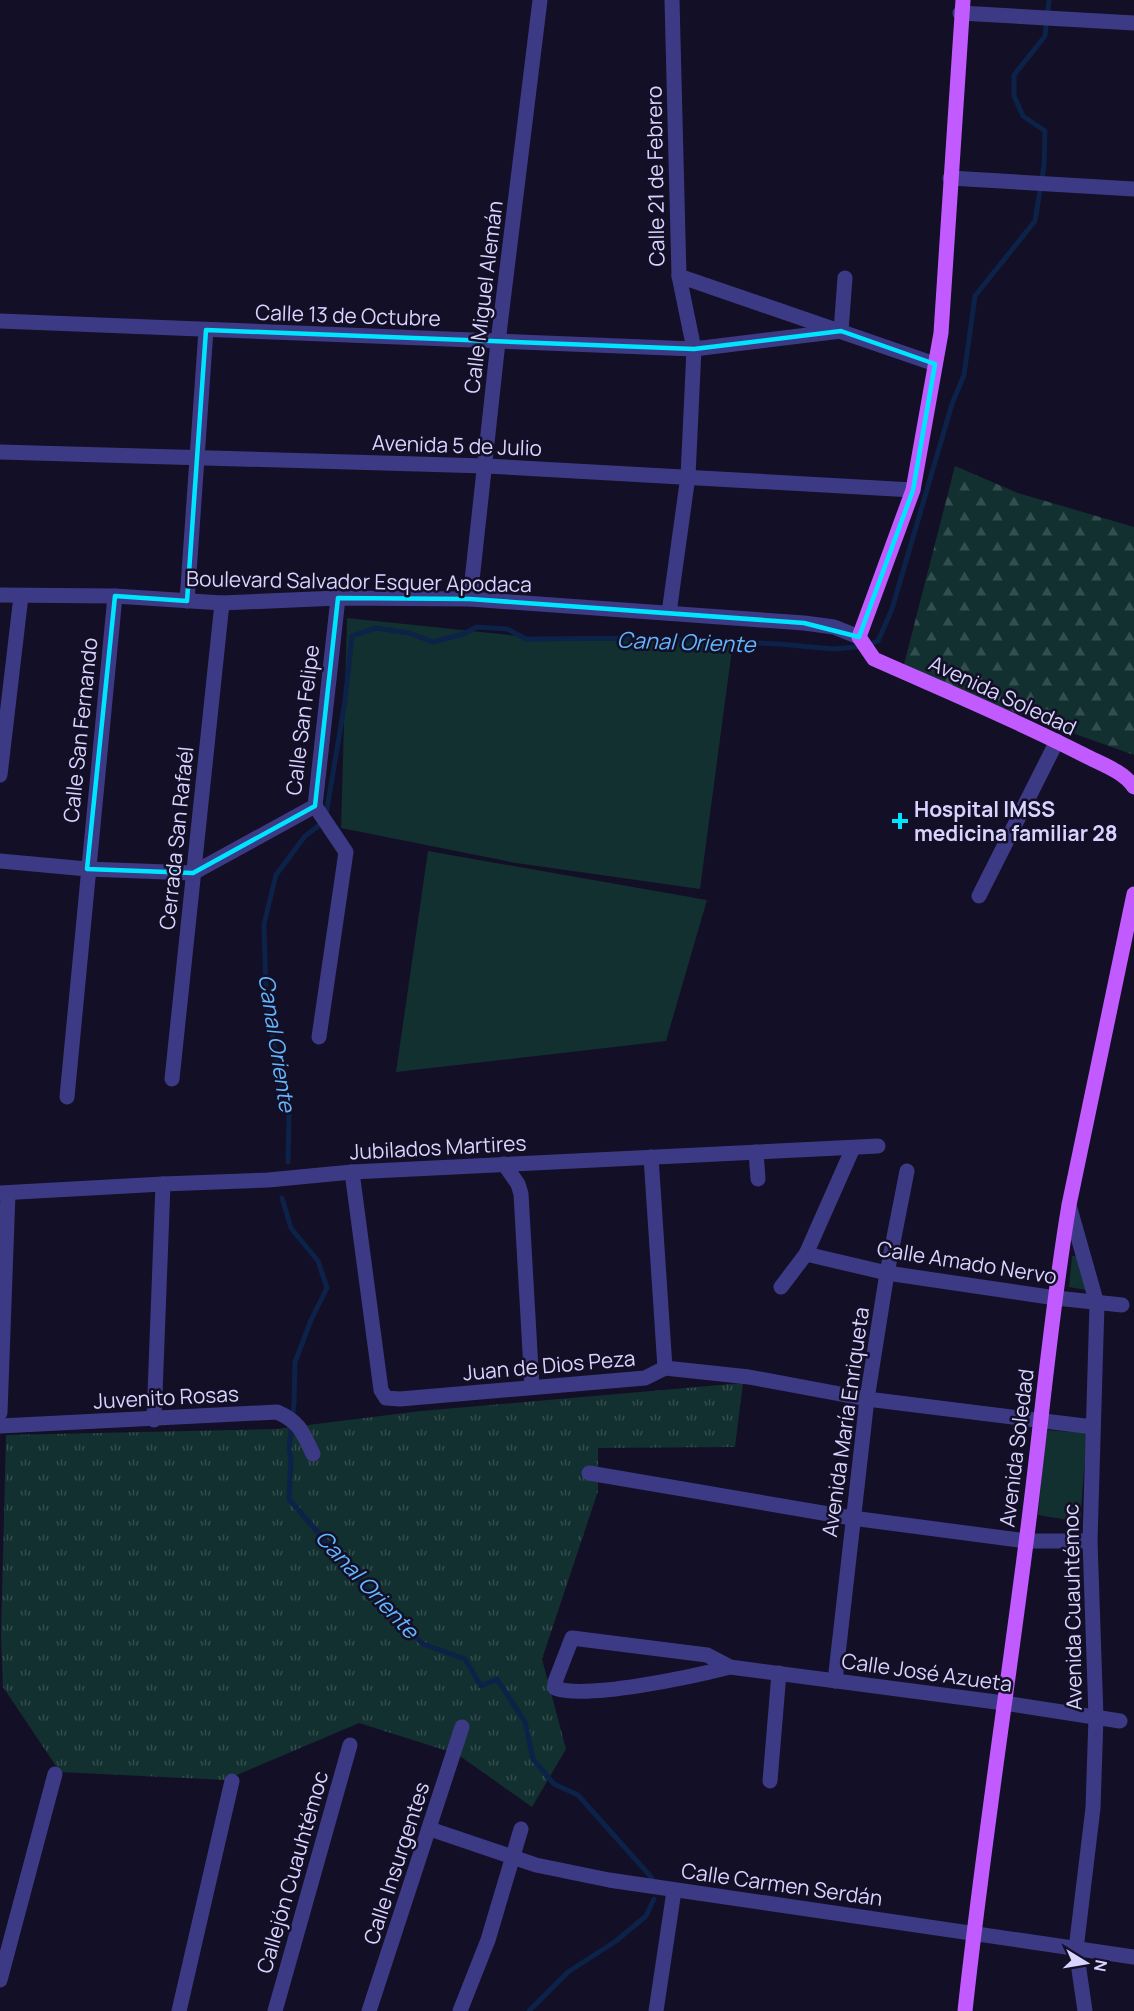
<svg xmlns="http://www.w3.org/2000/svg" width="1134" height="2011" viewBox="0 0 1134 2011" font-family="Manrope,sans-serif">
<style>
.green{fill:#12302f}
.forest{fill:url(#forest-firs)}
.park{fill:url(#park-tufts)}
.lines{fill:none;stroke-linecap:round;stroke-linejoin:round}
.stream{stroke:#0c2248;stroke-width:5}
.minor{stroke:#3d3a85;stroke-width:15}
.major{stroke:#c25bff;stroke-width:15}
.marked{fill:none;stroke:#00e5ff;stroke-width:4.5;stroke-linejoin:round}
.poi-dot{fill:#00e5ff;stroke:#130f26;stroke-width:2}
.labels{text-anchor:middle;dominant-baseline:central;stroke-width:5;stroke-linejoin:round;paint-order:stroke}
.street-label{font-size:21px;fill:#d9d4ff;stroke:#130f26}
.poi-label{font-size:21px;font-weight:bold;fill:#d9d4ff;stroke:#130f26;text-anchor:start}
.water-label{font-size:22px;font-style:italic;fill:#62b6ff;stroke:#130f26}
</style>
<defs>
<pattern id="forest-firs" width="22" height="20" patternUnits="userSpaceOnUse" patternTransform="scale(1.5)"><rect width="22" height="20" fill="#12302f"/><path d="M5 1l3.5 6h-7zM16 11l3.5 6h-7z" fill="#344d4e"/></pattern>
<pattern id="park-tufts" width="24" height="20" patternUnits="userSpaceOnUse" patternTransform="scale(1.5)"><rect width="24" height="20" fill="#12302f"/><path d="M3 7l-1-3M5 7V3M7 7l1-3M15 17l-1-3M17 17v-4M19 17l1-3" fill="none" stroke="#344d4e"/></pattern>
</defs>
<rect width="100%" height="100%" fill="#130f26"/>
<!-- green -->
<g class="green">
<path d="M347 618 547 639 733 642 700 889 516 863 341 828Z"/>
<path d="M428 851 707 900 666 1041 396 1072Z"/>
<path d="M1072 1256H1077L1086 1290 1069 1287Z"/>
<path d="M1046 1430 1087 1433 1080 1522 1038 1515Z"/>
</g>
<!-- forest -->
<path class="forest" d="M955 466 1018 493 1134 527V755L902 672Z"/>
<!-- park -->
<path class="park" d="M743 1383 735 1447 598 1448V1491L542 1659 566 1749 532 1807 457 1754 359 1723 225 1780 60 1772 3 1687 1 1636 6 1435 276 1429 421 1411Z"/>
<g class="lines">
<!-- stream -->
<g class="stream">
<path d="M288 1162 289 1115 277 1066 266 994 264 924 276 875 305 836 325 821 345 701 352 636 376 628 409 633 433 642 463 634 477 627 507 629 526 639 641 638 779 644 834 649 865 646 878 641 892 609 952 404 964 375 975 296 1035 221 1044 166 1045 131 1023 116 1014 96V75L1045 36 1049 0"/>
<path d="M282 1198 291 1228 318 1261 327 1288 311 1320 295 1362 294 1403 289 1450 291 1460 289 1499 380 1604 423 1644 465 1659 481 1686 497 1679 525 1722 533 1759 554 1784 578 1795 652 1878"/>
<path d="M529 2011 568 1972 616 1941 646 1916 654 1899"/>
</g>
<!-- minor -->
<g class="minor">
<path d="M960 13 1134 23"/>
<path d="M950 178 1134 189"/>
<path d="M679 276 935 364"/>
<path d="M0 321 694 349 841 331"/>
<path d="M841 331 845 278"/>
<path d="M0 452 486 466 913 490"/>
<path d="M0 595 115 596 222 603 338 598 470 599 804 623 834 627 859 637"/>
<path d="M470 599 498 342 540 0"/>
<path d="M187 601 206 330"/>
<path d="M669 613 688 476 694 349 679 276 672 0"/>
<path d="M0 775 21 596"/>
<path d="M315 806 346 852 319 1037"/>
<path d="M315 806 338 598"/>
<path d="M0 861 87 869 193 873 315 806"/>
<path d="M979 896 1057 741"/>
<path d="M172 1079 222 603"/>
<path d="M67 1097 115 596"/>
<path d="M756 1152 758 1179"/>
<path d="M651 1157 665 1368"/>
<path d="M504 1164 518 1184 521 1194 532 1387"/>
<path d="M352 1172 381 1390 386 1398 400 1399 645 1378 665 1368 749 1377 867 1399 1093 1427"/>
<path d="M0 1193 163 1184 268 1180 352 1172 878 1146"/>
<path d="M1069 1205 1097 1304 1090 1541 1096 1717 1093 1808 1076 1949 1085 2011"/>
<path d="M806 1254 887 1273 1056 1298 1122 1305"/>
<path d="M781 1287 806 1254 853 1148"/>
<path d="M0 1413 8 1193"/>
<path d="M154 1420 163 1184"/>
<path d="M0 1426 277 1412C300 1422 303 1433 313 1454"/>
<path d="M589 1473 852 1518 1027 1541H1090"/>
<path d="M730 1667C695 1676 586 1700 555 1688V1682L572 1638 707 1655 730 1667 1004 1703 1120 1721"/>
<path d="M835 1681 867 1399 887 1273 907 1171"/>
<path d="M770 1781 779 1673"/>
<path d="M430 1829 536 1865 609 1880 1134 1957"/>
<path d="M0 1980 55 1774"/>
<path d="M179 2011 232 1781"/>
<path d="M275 2011 350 1745"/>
<path d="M369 2011 462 1727"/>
<path d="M460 2011 488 1940 521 1829"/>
<path d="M656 2011 674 1891"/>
</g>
<!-- major -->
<g class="major">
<path d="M963 0 941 333 913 490 859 637 874 659C944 690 1016 720 1084 755 1101 764 1123 771 1134 787"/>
<path d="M965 2011C982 1854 1006 1699 1026 1543 1041 1430 1050 1317 1069 1205L1134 894"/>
</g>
</g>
<!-- marked area -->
<path class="marked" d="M206 330 694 349 841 331 935 364 913 490 859 637 804 623 470 599 338 598 315 806 193 873 87 869 115 596 187 601Z"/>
<!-- markers -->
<path class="poi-dot" d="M897 812h6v6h6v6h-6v6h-6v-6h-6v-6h6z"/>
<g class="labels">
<!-- street labels -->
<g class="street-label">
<text transform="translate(655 176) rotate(-91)">Calle 21 de Febrero</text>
<text transform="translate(483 297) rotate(-83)">Calle Miguel Alemán</text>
<text transform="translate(348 315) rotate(2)">Calle 13 de Octubre</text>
<text transform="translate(457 445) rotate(2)">Avenida 5 de Julio</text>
<text transform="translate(359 581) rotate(1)">Boulevard Salvador Esquer Apodaca</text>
<text transform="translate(1003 695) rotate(25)">Avenida Soledad</text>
<text transform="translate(302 720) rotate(-83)">Calle San Felipe</text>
<text transform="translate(80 730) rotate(-84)">Calle San Fernando</text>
<text transform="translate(176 838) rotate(-84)">Cerrada San Rafaél</text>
<text transform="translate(438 1147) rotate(-3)">Jubilados Martires</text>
<text transform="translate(967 1262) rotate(9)">Calle Amado Nervo</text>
<text transform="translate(549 1365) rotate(-5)">Juan de Dios Peza</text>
<text transform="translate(166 1397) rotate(-3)">Juvenito Rosas</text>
<text transform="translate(845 1422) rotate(-82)">Avenida María Enriqueta</text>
<text transform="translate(1016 1448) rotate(-83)">Avenida Soledad</text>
<text transform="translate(1072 1607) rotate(-91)">Avenida Cuauhtémoc</text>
<text transform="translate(927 1672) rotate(8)">Calle José Azueta</text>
<text transform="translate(396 1863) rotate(-72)">Calle Insurgentes</text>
<text transform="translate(292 1872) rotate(-74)">Callejón Cuauhtémoc</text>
<text transform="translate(782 1884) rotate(8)">Calle Carmen Serdán</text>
</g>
<!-- poi labels -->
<g class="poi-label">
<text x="914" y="809">Hospital IMSS<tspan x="914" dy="24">medicina familiar 28</tspan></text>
</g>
<!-- water labels -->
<g class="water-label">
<text transform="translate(686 642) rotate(2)">Canal Oriente</text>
<text transform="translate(277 1043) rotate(81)">Canal Oriente</text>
<text transform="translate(367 1584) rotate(47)">Canal Oriente</text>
</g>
</g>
<!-- north arrow -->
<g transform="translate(1086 1963) rotate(101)" stroke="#130f26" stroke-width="4.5" paint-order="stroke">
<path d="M0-4.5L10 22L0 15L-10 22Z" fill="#d9d4ff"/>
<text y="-9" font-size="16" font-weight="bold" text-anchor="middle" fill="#d9d4ff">N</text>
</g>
</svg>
